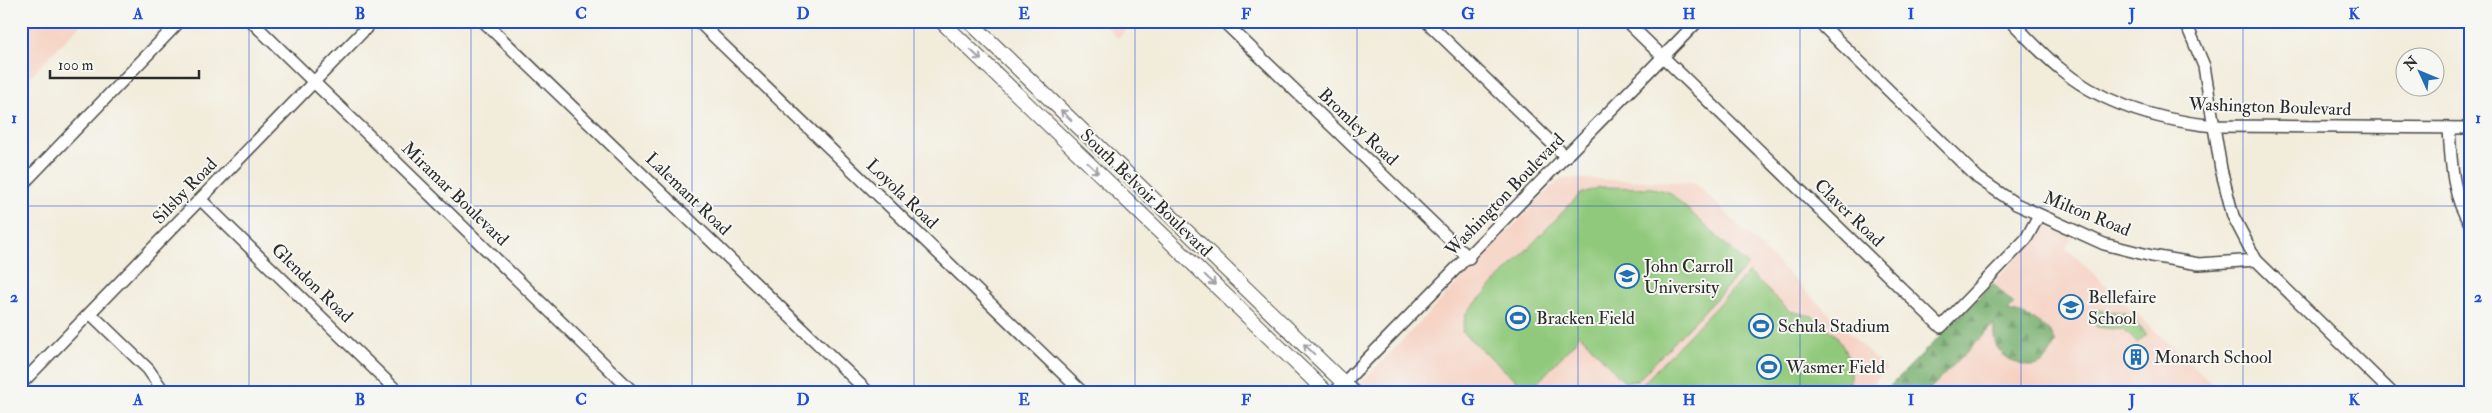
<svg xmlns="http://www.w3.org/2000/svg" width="2492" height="413" viewBox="0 0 2492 413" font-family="'IM FELL Double Pica',serif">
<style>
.built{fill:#f6d2c3}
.forest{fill:url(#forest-firs);stroke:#506c4c}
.park{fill:url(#park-crowns);stroke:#5e7a54}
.pitch{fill:#91c97c;stroke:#5e7a54}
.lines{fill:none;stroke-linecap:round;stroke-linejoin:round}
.minor-casing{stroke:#494845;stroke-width:14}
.tertiary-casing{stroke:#494845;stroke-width:16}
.minor{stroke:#fff;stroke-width:11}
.tertiary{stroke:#fff;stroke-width:14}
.oneway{stroke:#a0a0a0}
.grid{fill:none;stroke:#1d4ed8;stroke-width:1;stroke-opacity:0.55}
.labels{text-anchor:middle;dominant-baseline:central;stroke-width:4;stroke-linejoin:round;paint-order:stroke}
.street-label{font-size:18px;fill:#2b2b2b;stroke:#f6f6f2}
.poi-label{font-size:18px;fill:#2b2b2b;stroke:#f6f6f2;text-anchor:start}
.neatline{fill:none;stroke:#1d4ed8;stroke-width:2}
.grid-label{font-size:16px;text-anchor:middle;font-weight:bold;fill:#1d4ed8}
</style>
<defs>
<pattern id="forest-firs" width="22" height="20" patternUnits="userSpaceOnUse" patternTransform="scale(1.25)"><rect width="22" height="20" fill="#74ad6c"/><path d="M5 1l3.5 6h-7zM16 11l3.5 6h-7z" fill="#5f8d59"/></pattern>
<pattern id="park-crowns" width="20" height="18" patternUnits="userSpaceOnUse" patternTransform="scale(1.25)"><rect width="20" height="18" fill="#91c97c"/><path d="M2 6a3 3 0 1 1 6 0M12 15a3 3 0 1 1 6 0" fill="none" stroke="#77a366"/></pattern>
</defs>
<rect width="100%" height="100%" fill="#f6f6f2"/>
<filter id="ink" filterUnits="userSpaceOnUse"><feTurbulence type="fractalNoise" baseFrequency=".02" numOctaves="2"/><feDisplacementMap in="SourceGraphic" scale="10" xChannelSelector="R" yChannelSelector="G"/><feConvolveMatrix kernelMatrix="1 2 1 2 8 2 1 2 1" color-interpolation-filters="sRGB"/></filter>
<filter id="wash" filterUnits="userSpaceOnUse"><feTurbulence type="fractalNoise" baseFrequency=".0096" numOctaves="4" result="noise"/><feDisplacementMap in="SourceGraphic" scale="20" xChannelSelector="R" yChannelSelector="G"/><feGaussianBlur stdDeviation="1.12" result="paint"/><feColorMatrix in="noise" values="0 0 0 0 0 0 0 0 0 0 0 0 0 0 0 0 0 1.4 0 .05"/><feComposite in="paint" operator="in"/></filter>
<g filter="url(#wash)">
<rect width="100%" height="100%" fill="#f2ecdb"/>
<!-- built -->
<g class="built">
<path d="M21 21H84L21 86Z"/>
<path d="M1101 21H1135L1118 38Z"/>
<path d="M1560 178 1695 183 1886 369 1869 388 1873 392H1352Z"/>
<path d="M2045 225 2072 238 2066 248 2221 392H1927L2013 304 1993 283 2033 241Z"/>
</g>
<!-- forest -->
<path class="forest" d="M1993 283 2014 304 2008 311C2028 315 2047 323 2056 343 2052 348 2049 355 2045 360 2033 374 2005 361 1997 347 1993 340 1994 332 1994 324L1927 392H1884Z"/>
<!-- park -->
<path class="park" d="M2097 310 2125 313 2147 334 2137 343 2124 330 2097 327 2089 320Z"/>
<!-- pitch -->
<g class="pitch">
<path d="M1600 187 1652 188 1669 192 1748 265 1637 381 1624 382 1579 333 1575 342 1529 392 1462 332 1466 313 1580 194Z"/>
<path d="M1749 272 1789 311 1812 316 1837 336 1850 360V385L1848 392H1635Z"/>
</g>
</g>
<g filter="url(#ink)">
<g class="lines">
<defs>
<g id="minor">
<path d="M251 21 633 392"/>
<path d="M483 21 868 392"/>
<path d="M698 21 1082 392"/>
<path d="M1223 21 1469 258"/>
<path d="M1426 21 1566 157"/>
<path d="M1626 21 1941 327 2026 239 2039 215"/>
<path d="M1818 21 1978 178 2016 204 2104 244 2152 256 2199 264 2256 260 2391 392"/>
<path d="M2011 21C2026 36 2041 53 2058 67 2102 105 2158 120 2214 126L2471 128"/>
<path d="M2185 21 2204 66 2221 169 2233 216 2256 260"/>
<path d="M2449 128C2451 161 2452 197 2471 225"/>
<path d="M21 186 180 21"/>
<path d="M201 200 398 392"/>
<path d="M91 314 148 369 164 392"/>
<path d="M21 384 373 21"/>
<path d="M1335 392 1698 21"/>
</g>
<g id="tertiary">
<path d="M941 21 1326 392"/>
<path d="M969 21 1353 392"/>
</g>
</defs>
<!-- minor casing -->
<use href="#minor" class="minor-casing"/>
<!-- tertiary casing -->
<use href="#tertiary" class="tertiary-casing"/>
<!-- minor -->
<use href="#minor" class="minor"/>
<!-- tertiary -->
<use href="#tertiary" class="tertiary"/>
</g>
<!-- one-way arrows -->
<defs><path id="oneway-shaft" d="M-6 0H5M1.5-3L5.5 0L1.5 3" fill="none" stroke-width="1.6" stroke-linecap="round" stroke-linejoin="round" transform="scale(1.25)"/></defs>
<g class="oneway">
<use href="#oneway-shaft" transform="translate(976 55) rotate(44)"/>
<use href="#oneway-shaft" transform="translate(1066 115) rotate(-136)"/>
<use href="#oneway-shaft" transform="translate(1093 168) rotate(44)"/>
<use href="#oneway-shaft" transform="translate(1210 280) rotate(44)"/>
<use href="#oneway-shaft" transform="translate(1309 349) rotate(-136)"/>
</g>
</g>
<!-- grid -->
<path class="grid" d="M249 21V392M471 21V392M692 21V392M914 21V392M1135 21V392M1357 21V392M1578 21V392M1800 21V392M2021 21V392M2243 21V392M21 206H2471"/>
<!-- icons -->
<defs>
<symbol id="university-ring" viewBox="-11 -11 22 22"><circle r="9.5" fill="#f6f6f2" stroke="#1f6fb2" stroke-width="1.5"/><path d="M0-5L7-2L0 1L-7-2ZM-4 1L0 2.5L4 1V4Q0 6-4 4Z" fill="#1f6fb2"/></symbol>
<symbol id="school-ring" viewBox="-11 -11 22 22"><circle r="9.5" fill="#f6f6f2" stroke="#1f6fb2" stroke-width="1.5"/><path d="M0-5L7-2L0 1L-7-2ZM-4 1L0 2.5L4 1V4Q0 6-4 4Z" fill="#1f6fb2"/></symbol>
<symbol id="stadium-ring" viewBox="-11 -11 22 22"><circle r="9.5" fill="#f6f6f2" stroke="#1f6fb2" stroke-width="1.5"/><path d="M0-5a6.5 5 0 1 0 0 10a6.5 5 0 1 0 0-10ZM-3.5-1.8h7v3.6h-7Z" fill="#1f6fb2"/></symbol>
<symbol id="building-ring" viewBox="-11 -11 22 22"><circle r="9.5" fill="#f6f6f2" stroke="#1f6fb2" stroke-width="1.5"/><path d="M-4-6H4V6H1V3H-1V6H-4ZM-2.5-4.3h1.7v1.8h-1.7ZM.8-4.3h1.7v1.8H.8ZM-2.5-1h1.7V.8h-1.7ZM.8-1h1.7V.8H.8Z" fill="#1f6fb2"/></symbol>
</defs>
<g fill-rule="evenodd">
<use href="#university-ring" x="1613" y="262" width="28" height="28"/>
<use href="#school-ring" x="2057" y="293" width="28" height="28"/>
<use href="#stadium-ring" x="1504" y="304" width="28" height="28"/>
<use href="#stadium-ring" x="1747" y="312" width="28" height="28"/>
<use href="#building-ring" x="2122" y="343" width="28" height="28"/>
<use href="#stadium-ring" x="1755" y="353" width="28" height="28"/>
</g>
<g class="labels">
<!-- street labels -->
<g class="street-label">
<text transform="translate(2270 107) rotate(2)">Washington Boulevard</text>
<text transform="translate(1358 127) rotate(44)">Bromley Road</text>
<text transform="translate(185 191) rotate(-46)">Silsby Road</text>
<text transform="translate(1146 193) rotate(44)">South Belvoir Boulevard</text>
<text transform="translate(455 194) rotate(44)">Miramar Boulevard</text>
<text transform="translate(688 194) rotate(44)">Lalemant Road</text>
<text transform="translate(902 194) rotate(44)">Loyola Road</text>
<text transform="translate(1505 195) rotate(-46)">Washington Boulevard</text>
<text transform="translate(1849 213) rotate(44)">Claver Road</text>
<text transform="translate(2087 214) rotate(22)">Milton Road</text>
<text transform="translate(312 283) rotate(44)">Glendon Road</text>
</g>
<!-- poi labels -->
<g class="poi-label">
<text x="1644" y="266">John Carroll<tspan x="1644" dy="21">University</tspan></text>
<text x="2088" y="297">Bellefaire<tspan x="2088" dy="21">School</tspan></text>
<text x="1536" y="318">Bracken Field</text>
<text x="1778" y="326">Schula Stadium</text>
<text x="2154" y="357">Monarch School</text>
<text x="1786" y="367">Wasmer Field</text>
</g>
</g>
<!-- margin -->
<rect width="2492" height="413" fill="none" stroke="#f6f6f2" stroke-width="55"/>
<!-- north arrow -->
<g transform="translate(2420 72) rotate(314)"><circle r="24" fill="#f6f6f2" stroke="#a5a5a2"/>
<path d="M0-4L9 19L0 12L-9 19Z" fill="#1f6fb2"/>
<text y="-8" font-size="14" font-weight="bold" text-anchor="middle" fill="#2b2b2b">N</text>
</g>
<!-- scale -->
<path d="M50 70v8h149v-8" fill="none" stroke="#2b2b2b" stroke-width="2.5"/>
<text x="58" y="70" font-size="15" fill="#2b2b2b" stroke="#f6f6f2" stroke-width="4" paint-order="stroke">100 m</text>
<rect x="28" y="28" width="2436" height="358" class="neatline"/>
<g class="grid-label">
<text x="138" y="19">A</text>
<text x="360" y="19">B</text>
<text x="581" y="19">C</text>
<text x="803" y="19">D</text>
<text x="1024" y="19">E</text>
<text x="1246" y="19">F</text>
<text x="1468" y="19">G</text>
<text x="1689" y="19">H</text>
<text x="1911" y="19">I</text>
<text x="2132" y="19">J</text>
<text x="2354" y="19">K</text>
<text x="14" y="123">1</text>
<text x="2478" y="123">1</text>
<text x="14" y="302">2</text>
<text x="2478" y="302">2</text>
<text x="138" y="405">A</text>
<text x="360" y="405">B</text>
<text x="581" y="405">C</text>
<text x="803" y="405">D</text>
<text x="1024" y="405">E</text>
<text x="1246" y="405">F</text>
<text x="1468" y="405">G</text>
<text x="1689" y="405">H</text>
<text x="1911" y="405">I</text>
<text x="2132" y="405">J</text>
<text x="2354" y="405">K</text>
</g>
</svg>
